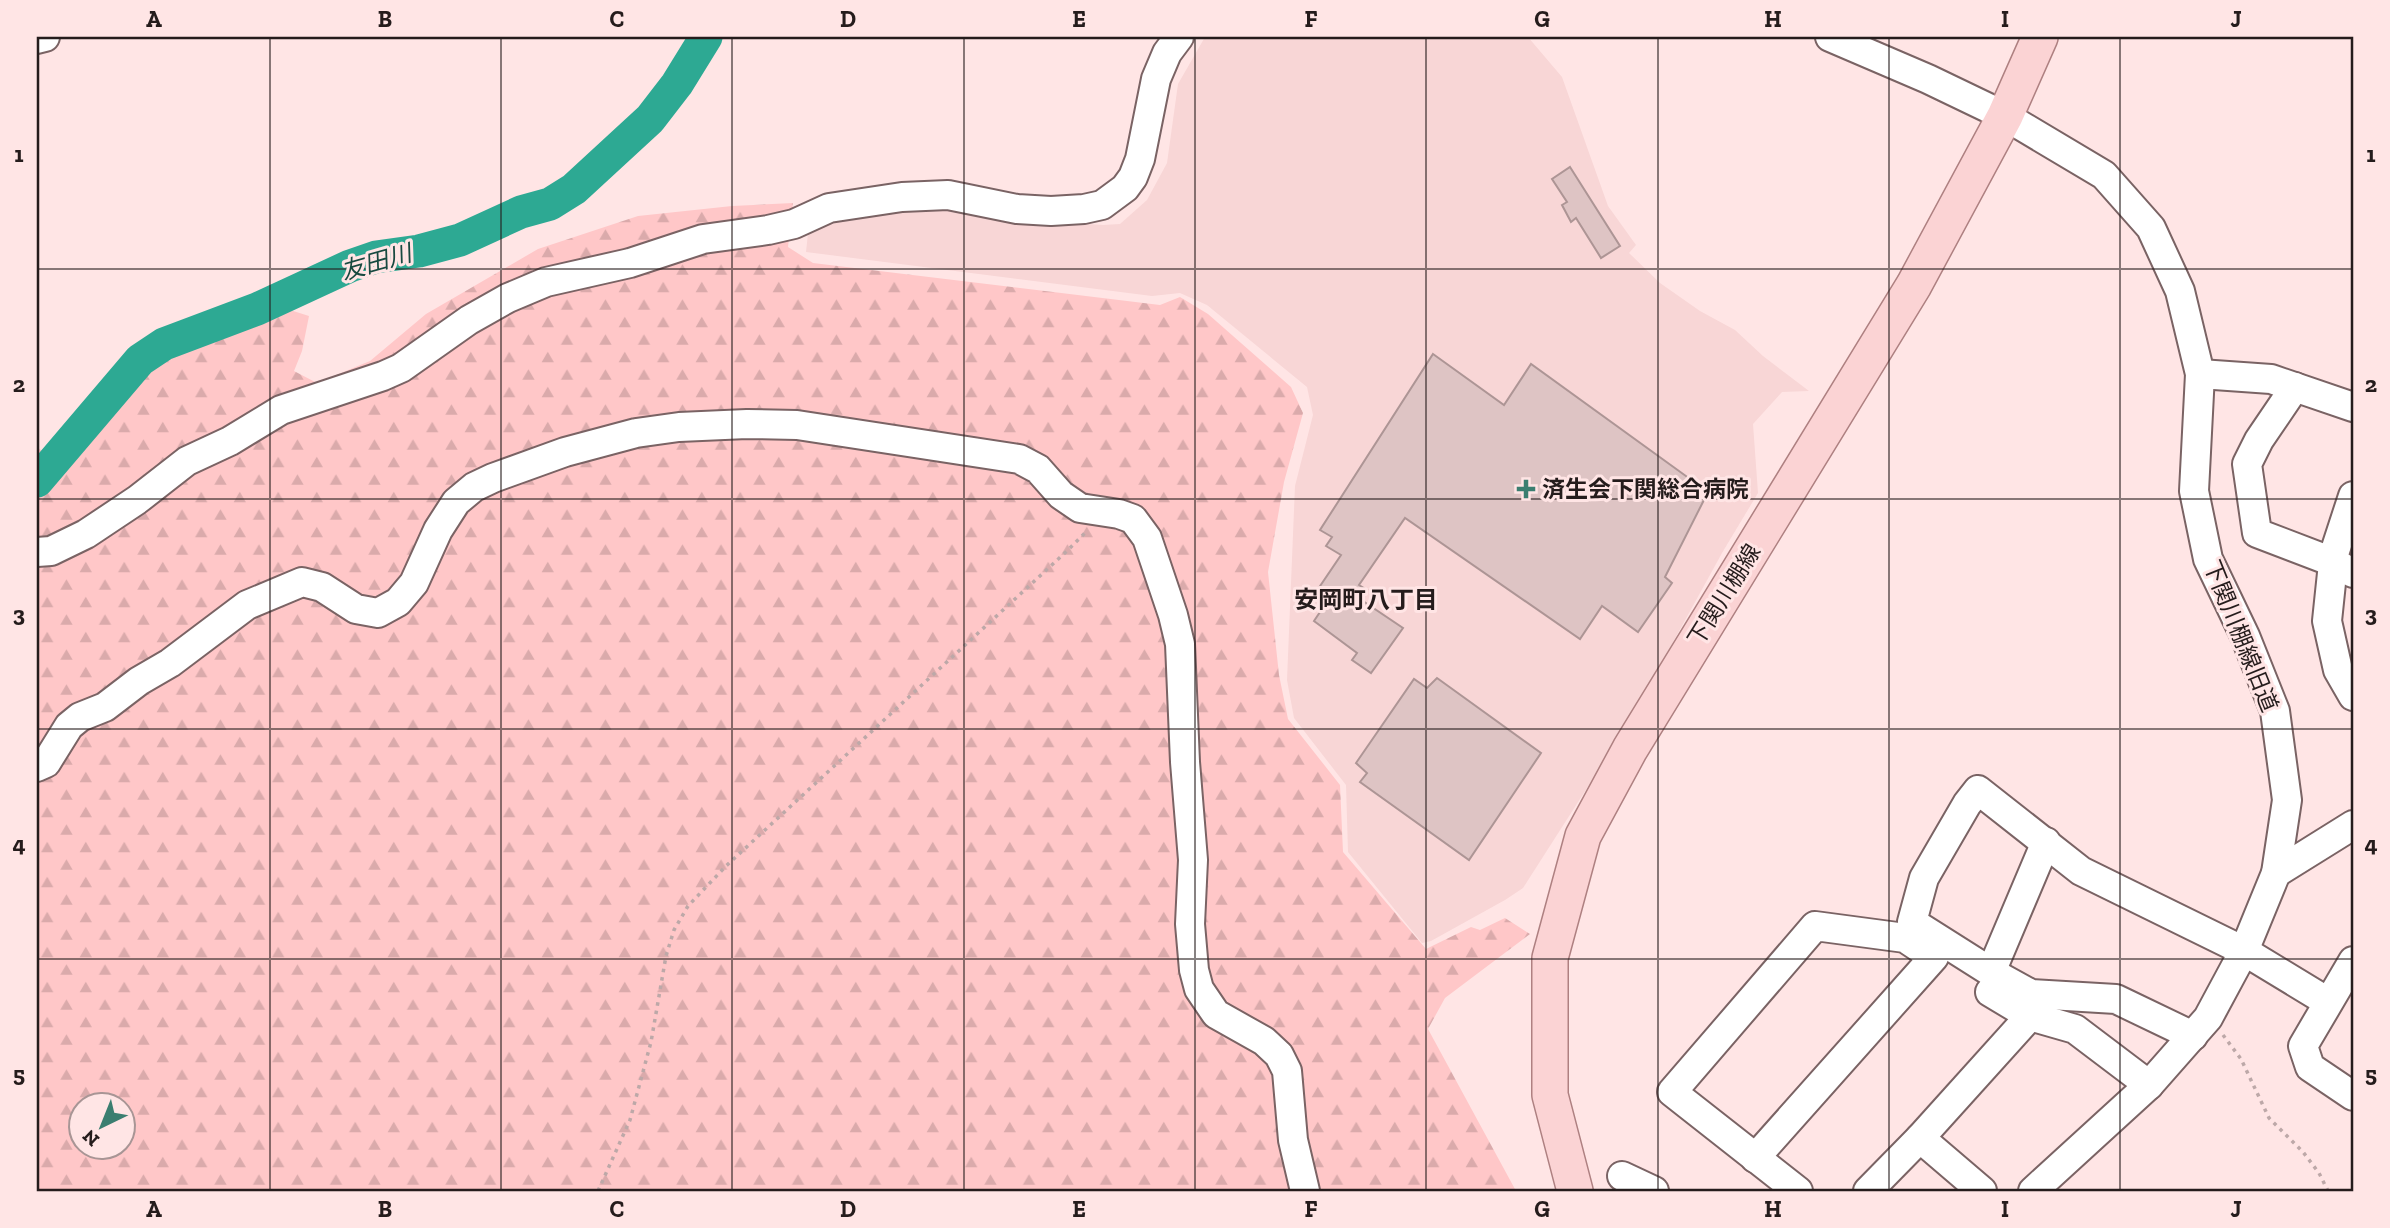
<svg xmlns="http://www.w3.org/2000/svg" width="2390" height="1228" viewBox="0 0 2390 1228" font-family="'Zilla Slab','Noto Sans JP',serif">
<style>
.built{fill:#f8d6d6}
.forest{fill:url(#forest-firs);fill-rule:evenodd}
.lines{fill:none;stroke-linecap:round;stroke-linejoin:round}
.river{stroke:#2da993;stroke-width:33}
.building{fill:#dec4c4;stroke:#ad9595;stroke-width:2}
.minor-casing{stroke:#7a6364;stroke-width:32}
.major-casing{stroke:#ae8081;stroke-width:38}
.path{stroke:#bda8a8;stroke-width:3.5;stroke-dasharray:3.5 5;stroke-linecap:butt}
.minor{stroke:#fff;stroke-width:28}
.major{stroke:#fbd3d4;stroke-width:35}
.grid{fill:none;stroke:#251c1c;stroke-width:2;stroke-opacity:0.55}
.poi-dot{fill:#3b7e70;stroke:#ffe5e5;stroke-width:2.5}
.labels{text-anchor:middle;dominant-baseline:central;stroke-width:6;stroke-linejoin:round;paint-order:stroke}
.poi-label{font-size:23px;font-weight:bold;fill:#251c1c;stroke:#ffe5e5;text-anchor:start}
.street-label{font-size:23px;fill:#251c1c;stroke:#ffe5e5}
.water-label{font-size:24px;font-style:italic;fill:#174940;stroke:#ffe5e5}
.neighbourhood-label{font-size:24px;font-weight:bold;fill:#251c1c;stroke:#ffe5e5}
.neatline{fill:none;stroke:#251c1c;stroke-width:2.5}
.grid-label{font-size:23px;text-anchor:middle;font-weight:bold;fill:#251c1c}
</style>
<defs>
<pattern id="forest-firs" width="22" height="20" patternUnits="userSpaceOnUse" patternTransform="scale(1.75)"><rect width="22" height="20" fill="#ffc7c8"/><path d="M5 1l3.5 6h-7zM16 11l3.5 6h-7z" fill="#daaaab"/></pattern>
</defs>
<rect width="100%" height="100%" fill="#ffe5e5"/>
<!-- built -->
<path class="built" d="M1205 37H1528L1562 77 1608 206 1636 245 1629 253 1660 283 1700 311 1735 330 1763 356 1809 391 1782 392 1753 424 1758 493 1722 553 1628 724 1523 888 1505 900 1431 941 1422 943 1348 852 1346 785 1294 718 1287 680 1295 486 1313 415 1307 387 1207 305 1180 293 1152 296 806 252 809 224 856 209 980 204 1011 219 1103 225 1120 224 1147 200 1167 163 1178 84Z"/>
<!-- forest -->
<path class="forest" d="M793 203 788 247 813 263 1160 305 1180 297 1208 314 1291 387 1303 413 1284 482 1268 572 1279 675 1288 719 1340 785 1343 852 1426 949 1471 927 1480 930 1505 918 1530 934 1445 998 1428 1029 1516 1191H37V447L65 469 89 434 136 377 188 349 287 309 309 316 302 351 294 371 317 383 370 361 426 314 538 249 638 216 732 206ZM80 1106H122V1148H80Z"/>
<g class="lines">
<!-- river -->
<path class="river" d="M37 481 140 360 164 344 257 309 350 266 376 257 419 251 460 240 521 212 550 204 574 189 650 119 677 84 706 37"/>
</g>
<!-- building -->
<g class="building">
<path d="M1570 167 1620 246 1601 258 1576 218 1571 222 1562 205 1567 202 1552 179Z"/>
<path d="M1433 354 1504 405 1531 364 1708 492 1665 577 1672 583 1638 632 1602 606 1580 639 1405 518 1359 585 1367 590 1360 599 1403 628 1371 673 1352 660 1357 653 1314 621 1326 603 1314 595 1341 555 1326 546 1332 537 1320 530Z"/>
<path d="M1437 678 1541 753 1469 860 1360 782 1367 773 1356 763 1414 679 1427 688Z"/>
</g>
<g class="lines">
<defs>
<g id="minor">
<path d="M1830 37 1928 79 2005 116 2104 175 2151 228 2180 291 2200 374 2194 491 2208 559 2245 636 2275 711 2287 800 2276 873 2244 951 2208 1018 2149 1085 2033 1191"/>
<path d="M37 39 45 37"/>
<path d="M2200 374 2271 379 2353 407"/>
<path d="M2295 387 2259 440 2247 464 2257 533 2333 562 2353 573"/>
<path d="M2353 496 2334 554 2327 621 2338 670 2353 696"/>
<path d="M37 552 51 551 86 534 137 500 187 461 230 441 281 410 383 376 401 368 469 320 508 298 546 282 630 263 703 239 768 230 794 224 829 208 902 197 948 195 1017 209 1051 211 1084 209 1102 205 1125 188 1133 177 1140 159 1156 79 1167 53 1179 37"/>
<path d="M37 767 46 763 69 726 80 717 105 707 139 681 170 663 247 605 302 582 322 587 356 609 378 613 398 602 414 583 438 530 456 502 474 487 493 478 565 452 636 433 679 427 747 424 797 425 1019 459 1038 469 1061 495 1080 508 1119 514 1133 519 1147 538 1173 615 1180 644 1185 762 1193 860 1190 924 1194 970 1199 989 1216 1014 1264 1041 1279 1055 1287 1071 1293 1140 1305 1191"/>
<path d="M2276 873 2353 825"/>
<path d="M2353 961 2303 1046 2310 1067 2353 1096"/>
<path d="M1991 972 2046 842"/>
<path d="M1990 992 2030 1016 2075 1029 2149 1085"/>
<path d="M2193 1036 2116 999 2031 994 1991 972 1912 922 1924 878 1967 804 1978 790 2081 871 2244 951 2328 1002"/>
<path d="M1920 1138 2030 1016"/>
<path d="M1755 1158 1934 957"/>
<path d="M1622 1176 1654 1191"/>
<path d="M1798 1191 1672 1092 1815 926 1905 938 1932 956"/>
<path d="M1868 1191 1920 1138 1982 1191"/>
</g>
<path id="major" d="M1575 1191 1550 1095V958L1583 836 1630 749 1914 285 2005 116 2040 37"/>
</defs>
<!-- minor casing -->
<use href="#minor" class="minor-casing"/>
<!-- major casing -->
<use href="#major" class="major-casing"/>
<!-- path -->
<g class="path">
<path d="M2223 1035 2241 1059 2269 1118 2303 1152 2319 1173 2328 1191"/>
<path d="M598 1191 630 1120 651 1042 666 956 674 930 688 906 726 866 1068 550 1086 532"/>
</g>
<!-- minor -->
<use href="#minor" class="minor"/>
<!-- major -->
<use href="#major" class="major"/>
</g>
<!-- grid -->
<path class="grid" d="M270 37V1191M501 37V1191M732 37V1191M964 37V1191M1195 37V1191M1426 37V1191M1658 37V1191M1889 37V1191M2120 37V1191M37 269H2353M37 499H2353M37 729H2353M37 959H2353"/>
<!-- markers -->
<path class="poi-dot" d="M1522.5 478.5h7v7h7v7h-7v7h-7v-7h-7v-7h7z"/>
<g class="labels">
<!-- poi labels -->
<g class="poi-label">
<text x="1542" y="489">済生会下関総合病院</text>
</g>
<!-- street labels -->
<g class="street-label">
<text transform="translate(1724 595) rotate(-58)">下関川棚線</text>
<text transform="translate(2241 636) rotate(68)">下関川棚線旧道</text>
</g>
<!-- water labels -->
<g class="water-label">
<text transform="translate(376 262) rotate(-16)">友田川</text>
</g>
<!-- neighbourhood labels -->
<g class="neighbourhood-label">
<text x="1366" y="599">安岡町八丁目</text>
</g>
</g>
<!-- border -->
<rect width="2390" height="1228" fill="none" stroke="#ffe5e5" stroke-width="77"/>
<!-- north arrow -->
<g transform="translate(102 1126) rotate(223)"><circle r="33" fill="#ffe5e5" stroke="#a89595" stroke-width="2"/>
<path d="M0-5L12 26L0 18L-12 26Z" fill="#3b7e70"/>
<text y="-10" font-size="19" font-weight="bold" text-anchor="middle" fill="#251c1c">N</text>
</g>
<rect x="38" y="38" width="2314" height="1152" class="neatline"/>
<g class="grid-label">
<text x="154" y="27">A</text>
<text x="385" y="27">B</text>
<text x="617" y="27">C</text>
<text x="848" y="27">D</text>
<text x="1079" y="27">E</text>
<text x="1311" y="27">F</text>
<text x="1542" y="27">G</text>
<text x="1773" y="27">H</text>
<text x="2005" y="27">I</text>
<text x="2236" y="27">J</text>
<text x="19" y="162">1</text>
<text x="2371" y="162">1</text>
<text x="19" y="392">2</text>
<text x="2371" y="392">2</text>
<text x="19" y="622">3</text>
<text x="2371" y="622">3</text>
<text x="19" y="852">4</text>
<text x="2371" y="852">4</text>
<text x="19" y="1082">5</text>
<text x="2371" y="1082">5</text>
<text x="154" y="1217">A</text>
<text x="385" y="1217">B</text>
<text x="617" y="1217">C</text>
<text x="848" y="1217">D</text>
<text x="1079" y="1217">E</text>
<text x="1311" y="1217">F</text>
<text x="1542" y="1217">G</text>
<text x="1773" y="1217">H</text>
<text x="2005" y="1217">I</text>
<text x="2236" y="1217">J</text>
</g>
</svg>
